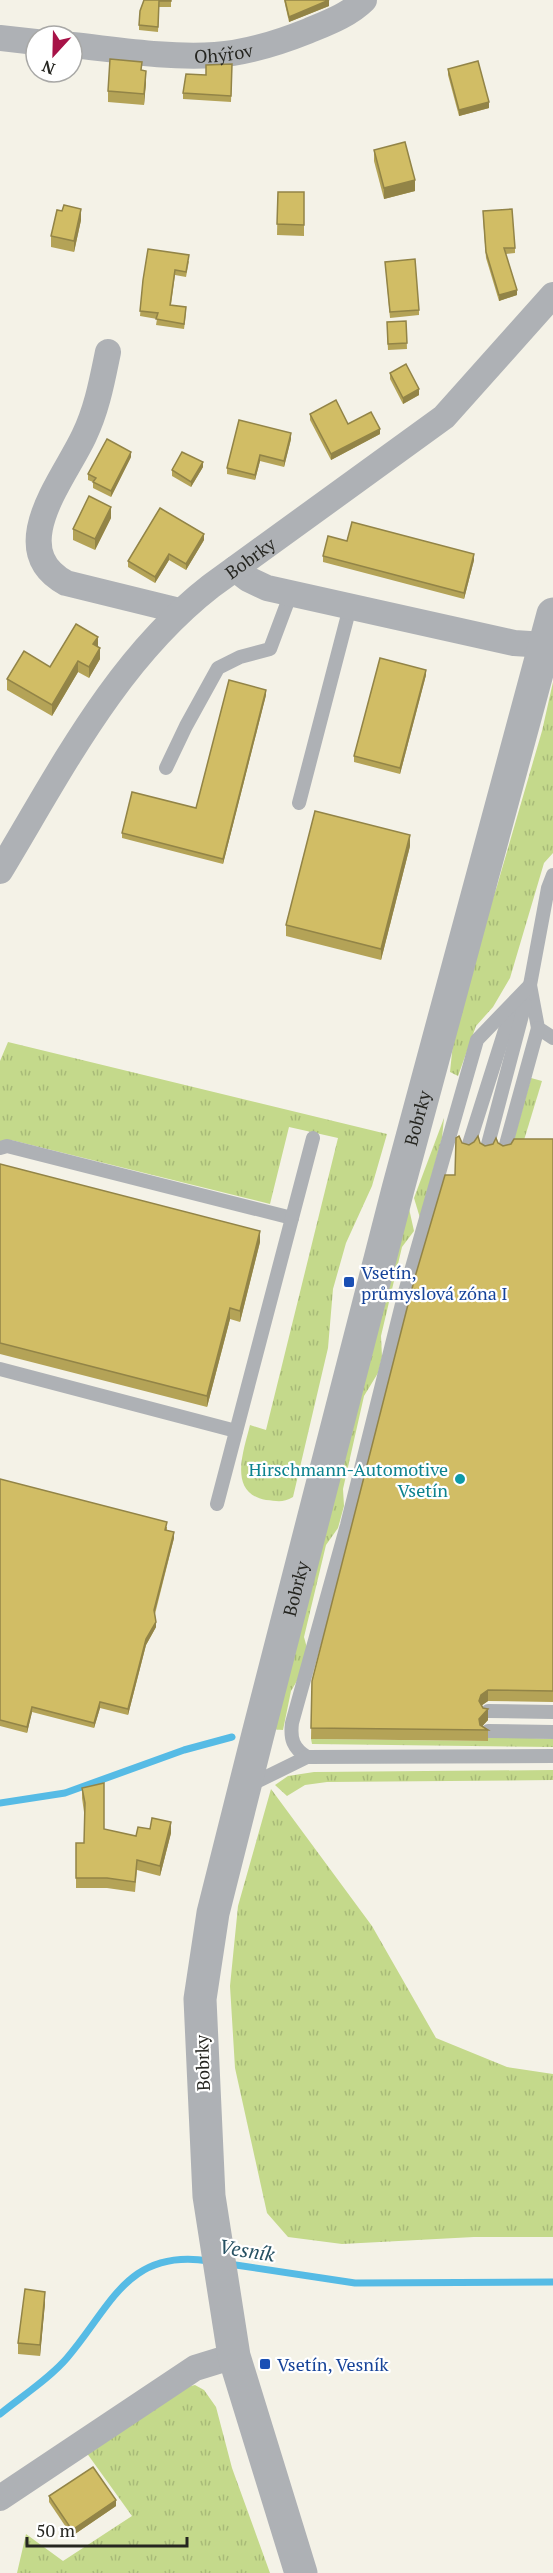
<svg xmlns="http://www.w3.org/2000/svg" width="553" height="2573" viewBox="0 0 553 2573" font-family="'PT Serif',serif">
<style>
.grass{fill:url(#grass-tufts)}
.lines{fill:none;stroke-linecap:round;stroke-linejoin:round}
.stream{stroke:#56bbe5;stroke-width:7}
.service{stroke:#aeb1b5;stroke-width:14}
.minor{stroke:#aeb1b5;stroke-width:26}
.tertiary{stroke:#aeb1b5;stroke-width:33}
.wall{fill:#b4a357}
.shaded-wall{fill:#928447}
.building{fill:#d1bd65;stroke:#928447;stroke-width:1.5}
.transit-dot{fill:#1a4fb4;stroke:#fff;stroke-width:2}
.culture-dot{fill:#0f9aa8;stroke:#fff;stroke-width:2}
.labels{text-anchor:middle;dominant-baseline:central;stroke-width:4.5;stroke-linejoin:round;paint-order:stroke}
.street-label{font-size:18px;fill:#262621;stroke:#fff}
.transit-label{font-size:18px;fill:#164399;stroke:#fff;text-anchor:start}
.culture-label{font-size:18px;fill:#0d838f;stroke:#fff;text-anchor:end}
.water-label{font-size:20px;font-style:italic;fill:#265163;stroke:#fff}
</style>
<defs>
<pattern id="grass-tufts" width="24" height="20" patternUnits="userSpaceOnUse" patternTransform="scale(1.5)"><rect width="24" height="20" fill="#c4d98b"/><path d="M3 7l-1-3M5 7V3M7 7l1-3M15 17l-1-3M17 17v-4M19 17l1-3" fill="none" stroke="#a8ba78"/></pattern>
</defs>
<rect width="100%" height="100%" fill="#f4f2e7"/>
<!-- grass -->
<g class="grass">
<path d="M553 682V853L544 863 510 978 493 1007 476 1026 458 1076 450 1072 457 1005 497 886 542 731Z"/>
<path d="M8 1042 387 1134 372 1186 346 1243 333 1289 328 1348 293 1497C283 1503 277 1501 266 1500 227 1493 244 1450 250 1425L266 1430 338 1138 289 1127 270 1204 11 1140 0 1141V1061Z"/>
<path d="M531 1078 542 1081 521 1150H511Z"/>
<path d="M444 1118 442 1138 420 1218 414 1198Z"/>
<path d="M408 1204 414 1231 402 1247 381 1336 382 1357 378 1373 364 1396 343 1489 344 1506 338 1528 326 1545 304 1637 307 1648 301 1674 291 1691 283 1730 269 1729Z"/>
<path d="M488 1736 553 1739V1747L312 1744 311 1739 487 1741Z"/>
<path d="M553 1770V1780L327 1782 305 1785 287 1796 275 1785 288 1776 314 1772Z"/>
<path d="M271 1789 372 1926 436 2038 507 2067 553 2074V2237H474L342 2244 288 2237 267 2213 235 2068 230 1986 238 1906Z"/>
<path d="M195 2385 204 2390 216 2407 232 2468 270 2573H17L26 2534 63 2561 132 2516 86 2452 182 2388Z"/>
</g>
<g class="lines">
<!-- stream -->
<g class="stream">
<path d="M0 1803 65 1793 184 1750 232 1737"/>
<path d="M229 2264 355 2283 553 2282"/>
<path d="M0 2414C22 2396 49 2379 67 2358 111 2307 127 2248 209 2261"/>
</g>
<!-- service -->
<g class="service">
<path d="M166 768 186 726 218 668 240 657 270 649 291 593"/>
<path d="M299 803 350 607"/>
<path d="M553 875 548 888 530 985 538 1028 553 1038"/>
<path d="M468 1147 505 1030 520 1002"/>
<path d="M0 1148 7 1146 292 1218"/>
<path d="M487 1148 525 1004"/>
<path d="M505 1148 538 1028"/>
<path d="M0 1369 236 1431"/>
<path d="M217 1504 313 1138"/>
<path d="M488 1711 553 1712"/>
<path d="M488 1731 553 1732"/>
<path d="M307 1757C293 1748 290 1739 292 1723L347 1525 405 1292 477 1040 530 985"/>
<path d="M250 1785 307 1757 553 1756"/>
</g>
<!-- minor -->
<g class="minor">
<path d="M0 38 36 42"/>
<path id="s1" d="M72 45C119 50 167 58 215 55 247 53 278 43 308 31 327 23 349 15 364 0"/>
<path d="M108 352C102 381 97 409 84 436 64 479 4 549 66 583L180 611"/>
<path d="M235 569 248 579 267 588 514 643 545 645"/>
<path id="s2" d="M0 871C61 770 116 660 211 586L444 417 553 295"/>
<path d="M0 2498 195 2368 234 2356"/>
</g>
<!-- tertiary -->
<path class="tertiary" id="s3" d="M301 2573 234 2356 209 2196 200 1999 213 1913 258 1734 398 1189 553 614"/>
</g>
<!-- wall -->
<g class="wall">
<path d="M144 0H171V7H159L158 32 139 30V25Z"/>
<path d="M284 0H329V6L289 22Z"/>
<path d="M232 64 231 102 183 99V93L206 75Z"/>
<path d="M448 69 489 108 459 116 448 75Z"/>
<path d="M142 70 146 82 144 105 108 102V91Z"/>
<path d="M374 150 415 191 384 199 374 161Z"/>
<path d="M278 192H304V236L277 235Z"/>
<path d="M483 217 515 248V253L506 254 517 295 499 301 486 258Z"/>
<path d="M81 220 74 252 51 247V236Z"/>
<path d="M189 261 186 277 175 275 171 305 186 313 184 329 156 325 157 319 140 316 143 280Z"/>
<path d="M385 262 419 310V315L390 318Z"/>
<path d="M406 321 407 349 388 350 387 328Z"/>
<path d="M390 373 419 395 403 404 390 379Z"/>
<path d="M310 414 348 424 380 434 331 460 310 420Z"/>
<path d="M291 439 284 467 260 461 255 480 227 474V468Z"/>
<path d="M131 457 111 497 93 488V482L88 480V474Z"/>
<path d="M203 467 191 487 172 476V470Z"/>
<path d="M111 518 95 550 73 540V529Z"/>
<path d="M204 540 186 570 169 560 155 583 128 567V561Z"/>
<path d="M347 541 474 560 464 599 323 562V556Z"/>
<path d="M98 647 100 659 89 678 78 672 52 716 7 690V679L50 667Z"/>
<path d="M426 675 400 774 354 762V756Z"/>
<path d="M266 695 223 864 122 838V833L196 808Z"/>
<path d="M410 846 381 960 286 936V925Z"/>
<path d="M553 1139V1702L488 1701 482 1705 488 1720 482 1726 488 1730V1741L311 1739 312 1681 455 1175 462 1143 469 1145 480 1143 485 1146 498 1143 503 1146Z"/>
<path d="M0 1164 260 1242 240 1322 230 1319 207 1407 0 1354Z"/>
<path d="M0 1479 167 1527V1530L174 1538 155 1614 156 1627 146 1645 128 1715 100 1708 94 1728 32 1712 27 1733 0 1726Z"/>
<path d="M82 1788 104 1829 136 1836 150 1829 171 1833 160 1876 137 1870 135 1892 107 1888H76V1843H84V1812L82 1798Z"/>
<path d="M45 2303 40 2356 18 2354V2343Z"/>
<path d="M49 2496 116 2506 72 2536 49 2502Z"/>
</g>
<!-- shaded-wall -->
<g class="shaded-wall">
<path d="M329 0V6L289 22V17Z"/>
<path d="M146 71V82L144 105V94Z"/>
<path d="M489 102V108L459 116V110Z"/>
<path d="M415 180V191L384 199V188Z"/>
<path d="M81 209V220L74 252V241Z"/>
<path d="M517 290V295L499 301V295Z"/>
<path d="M419 389V395L403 404V398Z"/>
<path d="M380 429V434L331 460V454Z"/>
<path d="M291 433V439L284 467V461Z"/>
<path d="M131 452V457L111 497V491Z"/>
<path d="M260 455V461L255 480V475Z"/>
<path d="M203 462V467L191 487V482Z"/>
<path d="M111 507V518L95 550V539Z"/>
<path d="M204 534V540L186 570V564Z"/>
<path d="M169 554V560L155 583V577Z"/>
<path d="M474 554V560L464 599V593Z"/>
<path d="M98 637V648L93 644Z"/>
<path d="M100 648V659L89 678V667Z"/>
<path d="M78 661V672L52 716V705Z"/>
<path d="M426 670V675L400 774V768Z"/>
<path d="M266 690V695L223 864V859Z"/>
<path d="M410 835V846L381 960V949Z"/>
<path d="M260 1231V1242L240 1322V1311Z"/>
<path d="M230 1308V1319L207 1407V1396Z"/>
<path d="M174 1532V1538L154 1615V1610Z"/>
<path d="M156 1622V1627L146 1645 128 1715V1709L146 1639Z"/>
<path d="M488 1690V1701L481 1706 479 1701 481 1695Z"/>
<path d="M100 1702V1708L94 1728V1723Z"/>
<path d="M32 1707V1712L27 1733V1727Z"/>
<path d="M488 1709V1720L479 1730V1719Z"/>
<path d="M171 1822V1833L160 1876V1866Z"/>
<path d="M45 2292V2303L40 2356V2345Z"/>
<path d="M116 2500V2506L72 2536V2530Z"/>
</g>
<!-- building -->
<g class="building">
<path d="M144 0H171V1H159L158 27 139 25 140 11Z"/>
<path d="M285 0H329L289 17Z"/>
<path d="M110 59 142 62 141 70 146 71 144 94 108 91Z"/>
<path d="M478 61 489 102 459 110 448 69Z"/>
<path d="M232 64 231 96 183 93 186 74 206 75V65Z"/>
<path d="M405 142 415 180 384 188 374 150Z"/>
<path d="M278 192H304V225L277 224Z"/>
<path d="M64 205 81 209 74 241 51 236 57 210 62 211Z"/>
<path d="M512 209 515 248H504L517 290 499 295 486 252 483 211Z"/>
<path d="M148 249 189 255 186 272 175 270 170 305 186 307 184 324 156 319 158 313 140 311 143 280Z"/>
<path d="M415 259 419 310 390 312 385 262Z"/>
<path d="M406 321 407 343 388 344 387 322Z"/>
<path d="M406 364 419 389 403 398 390 373Z"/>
<path d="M336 400 348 424 371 412 380 429 331 454 310 414Z"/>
<path d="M239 420 291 433 284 461 260 455 255 475 227 468Z"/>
<path d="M107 439 131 452 111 491 93 482 96 478 88 474Z"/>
<path d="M182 452 203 462 191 482 172 470Z"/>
<path d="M89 496 111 507 95 539 73 529Z"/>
<path d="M160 508 204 534 186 564 169 554 155 577 128 561Z"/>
<path d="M352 522 474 554 464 593 323 556 328 536 347 541Z"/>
<path d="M76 624 98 637 93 644 100 648 89 667 78 661 52 705 7 679 24 651 50 667Z"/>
<path d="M380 658 426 670 400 768 354 756Z"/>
<path d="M229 680 266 690 223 859 122 833 132 792 196 808Z"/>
<path d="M315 811 410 835 381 949 286 925Z"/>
<path d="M459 1136 462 1143 469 1145 474 1142 478 1136 480 1143 485 1146 493 1144 496 1138 498 1143 503 1146 511 1144 514 1139H553V1691L488 1690 481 1695 479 1701 483 1708 488 1709 479 1719 480 1725 488 1730 311 1728 312 1681 415 1277 445 1175H455L456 1138Z"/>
<path d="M0 1164 260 1231 240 1311 230 1308 207 1396 0 1343Z"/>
<path d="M0 1479 167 1522 165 1530 174 1532 154 1610 156 1622 146 1639 128 1709 100 1702 94 1723 32 1707 27 1727 0 1720Z"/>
<path d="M104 1783V1829L136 1836 138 1827 150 1829 152 1818 171 1822 160 1866 137 1860 135 1882 107 1878H76V1843H84L85 1803 82 1788Z"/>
<path d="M25 2289 45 2292 40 2345 18 2343Z"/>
<path d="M93 2467 116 2500 72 2530 49 2496Z"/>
</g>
<!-- markers -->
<g class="transit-dot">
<rect x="343" y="1276" width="12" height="12" rx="3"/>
<rect x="259" y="2358" width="12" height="12" rx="3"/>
</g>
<circle class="culture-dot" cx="460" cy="1479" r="6"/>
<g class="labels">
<!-- street labels -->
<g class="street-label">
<text stroke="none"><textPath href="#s1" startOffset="152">Ohýřov</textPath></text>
<text stroke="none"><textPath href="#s2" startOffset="405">Bobrky</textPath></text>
<text stroke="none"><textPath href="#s3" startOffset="1494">Bobrky</textPath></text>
<text stroke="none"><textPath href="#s3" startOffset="1008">Bobrky</textPath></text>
<text transform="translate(202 2063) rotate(-92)">Bobrky</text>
</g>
<!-- transit labels -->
<g class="transit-label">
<text x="361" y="1272">Vsetín,<tspan x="361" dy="21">průmyslová zóna I</tspan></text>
<text x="277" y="2364">Vsetín, Vesník</text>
</g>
<!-- culture labels -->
<g class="culture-label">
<text x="448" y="1469">Hirschmann-Automotive<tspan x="448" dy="21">Vsetín</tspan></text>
</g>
<!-- water labels -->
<g class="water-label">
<text transform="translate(247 2250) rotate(9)">Vesník</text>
</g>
</g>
<!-- north arrow -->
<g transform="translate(54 54) rotate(202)"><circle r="28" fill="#ffffff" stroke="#a8a8a6" stroke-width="1.5"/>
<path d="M0-4.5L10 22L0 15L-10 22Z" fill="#a71247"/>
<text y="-9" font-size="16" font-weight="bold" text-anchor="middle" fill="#262621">N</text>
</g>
<!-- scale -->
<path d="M27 2537v9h160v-9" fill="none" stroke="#262621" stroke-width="3"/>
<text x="36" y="2537" font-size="18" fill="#262621" stroke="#ffffff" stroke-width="4.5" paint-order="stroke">50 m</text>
</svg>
